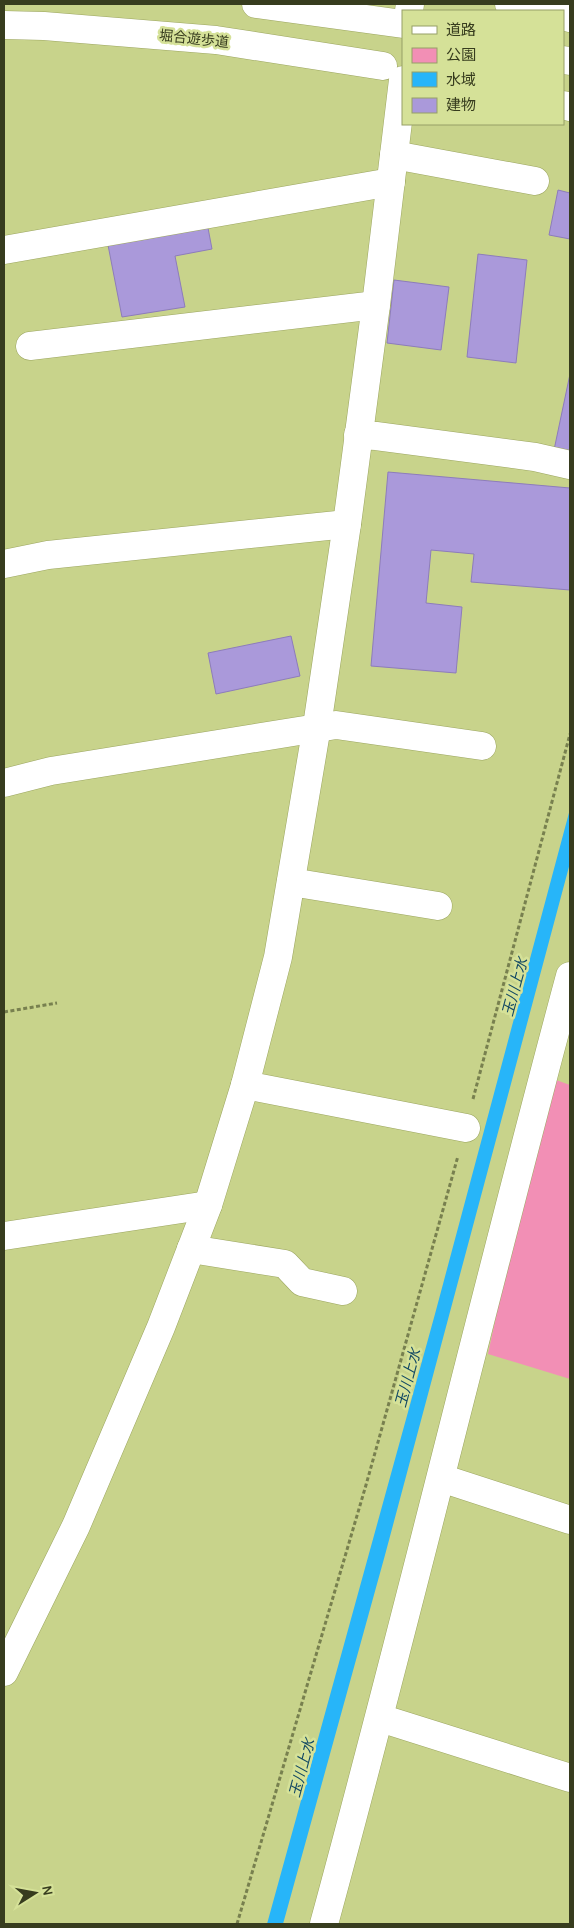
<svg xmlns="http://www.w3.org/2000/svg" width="574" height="1928" viewBox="0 0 574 1928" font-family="Karla,'Noto Sans JP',sans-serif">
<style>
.green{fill:#f28fb5}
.water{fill:#27b5f9}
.building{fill:#aa99da;stroke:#8d7cbb}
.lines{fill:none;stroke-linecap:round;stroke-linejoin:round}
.minor-casing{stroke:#9ca660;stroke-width:29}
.major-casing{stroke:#9ca660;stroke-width:29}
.path{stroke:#78804f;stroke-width:3;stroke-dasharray:4 2.5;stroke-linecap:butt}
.minor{stroke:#fff;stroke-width:28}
.major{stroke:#fff;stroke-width:28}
.labels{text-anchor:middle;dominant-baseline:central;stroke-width:5;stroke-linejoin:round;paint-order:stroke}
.street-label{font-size:14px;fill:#373c1e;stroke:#d5e198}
.water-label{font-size:15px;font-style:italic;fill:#124863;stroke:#d5e198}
</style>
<rect width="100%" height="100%" fill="#c8d38b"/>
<!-- green -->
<path class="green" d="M556 1080 570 1085V1379L488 1354 512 1241Z"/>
<!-- water -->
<path class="water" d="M570 809V863L385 1555 283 1924H267L435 1314Z"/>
<!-- building -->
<g class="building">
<path d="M558 190 570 193V239L549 235Z"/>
<path d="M208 228 212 249 175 256 185 307 122 317 108 245Z"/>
<path d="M478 254 527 260 516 363 467 357Z"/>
<path d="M394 280 449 287 441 350 387 343Z"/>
<path d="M570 374V454L554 450Z"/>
<path d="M388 472 570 488V590L471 582 474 554 431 550 426 603 462 607 456 673 371 666Z"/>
<path d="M291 636 300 676 216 694 208 653Z"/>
</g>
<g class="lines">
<defs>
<g id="minor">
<path d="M409 11 410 4"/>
<path d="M4 25 44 26 216 40 383 66"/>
<path d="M563 105 570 107"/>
<path d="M394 155 535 181"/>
<path d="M4 250 391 182"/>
<path d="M30 346 376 305"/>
<path d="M358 435 376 436 535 457 570 465"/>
<path d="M4 564 48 555 347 524"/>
<path d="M4 783 51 771 336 725 482 746"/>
<path d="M291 882 438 906"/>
<path d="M245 1085 466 1128"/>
<path d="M4 1236 208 1205"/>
<path d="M191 1249 285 1264 302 1282 343 1291"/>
<path d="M441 1478 570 1520"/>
<path d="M4 1672 76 1526 161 1327 208 1205 245 1085 278 957 317 726 347 524 376 305 403 80"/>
<path d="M380 1718 570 1778"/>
<path d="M324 1924C410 1609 485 1291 570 976"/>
</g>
<g id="major">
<path d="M256 4 403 24"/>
<path d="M509 4 542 11"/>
<path d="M563 16 570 18"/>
<path d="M563 60 570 61"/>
</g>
</defs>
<!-- minor casing -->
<use href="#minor" class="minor-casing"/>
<!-- major casing -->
<use href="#major" class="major-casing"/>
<!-- path -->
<g class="path">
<path d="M4 1012 57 1003"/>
<path d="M473 1099 570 734"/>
<path d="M237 1924 366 1485 458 1156"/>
</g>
<!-- minor -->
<use href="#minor" class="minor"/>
<!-- major -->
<use href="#major" class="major"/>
</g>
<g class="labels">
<!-- street labels -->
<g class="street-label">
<text transform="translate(194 39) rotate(6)">堀合遊歩道</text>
</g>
<!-- water labels -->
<g class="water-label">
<text transform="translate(515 987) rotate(-75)">玉川上水</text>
<text transform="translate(408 1378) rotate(-75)">玉川上水</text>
<text transform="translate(302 1768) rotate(-75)">玉川上水</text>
</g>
</g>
<!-- border -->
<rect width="574" height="1928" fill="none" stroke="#373c1e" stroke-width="10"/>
<!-- legend -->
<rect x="402" y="10" width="162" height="115" fill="#d5e198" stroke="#969f67"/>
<rect x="412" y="26" width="25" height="8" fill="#ffffff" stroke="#969f67"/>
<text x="446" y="35" font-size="15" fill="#373c1e">道路</text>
<rect x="412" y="48" width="25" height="15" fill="#f28fb5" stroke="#969f67"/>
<text x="446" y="60" font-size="15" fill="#373c1e">公園</text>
<rect x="412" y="72" width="25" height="15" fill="#27b5f9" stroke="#969f67"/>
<text x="446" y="85" font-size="15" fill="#373c1e">水域</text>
<rect x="412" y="98" width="25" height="15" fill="#aa99da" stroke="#969f67"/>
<text x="446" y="110" font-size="15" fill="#373c1e">建物</text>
<!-- north arrow -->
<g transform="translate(35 1893) rotate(79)" stroke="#d5e198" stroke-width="4" paint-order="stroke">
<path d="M0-4L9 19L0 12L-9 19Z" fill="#373c1e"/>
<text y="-8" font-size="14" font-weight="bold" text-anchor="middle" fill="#373c1e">N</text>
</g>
</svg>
